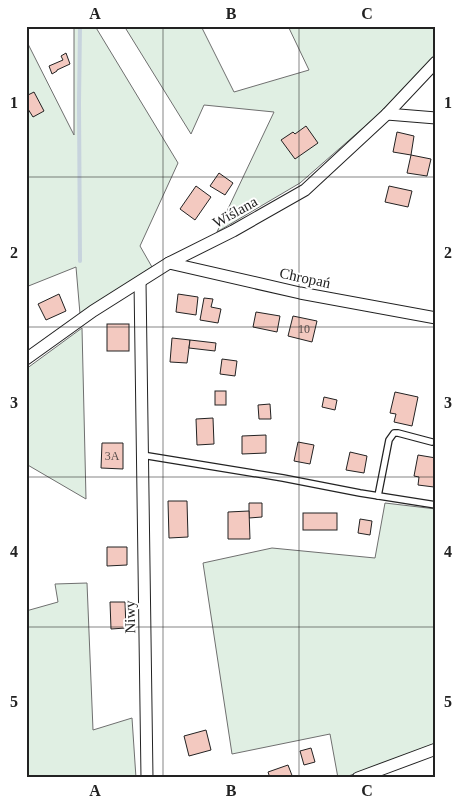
<svg xmlns="http://www.w3.org/2000/svg" width="462" height="804" viewBox="0 0 462 804" font-family="Georgia,serif">
<style>
.green{fill:#e0efe3;stroke:#6f6f6f}
.lines{fill:none;stroke-linecap:round;stroke-linejoin:round}
.stream{stroke:#c7d3dd;stroke-width:4}
.building{fill:#f3c9c0;stroke:#222}
.service-casing{stroke:#222;stroke-width:8}
.minor-casing{stroke:#222;stroke-width:13}
.service{stroke:#fff;stroke-width:5.5}
.minor{stroke:#fff;stroke-width:11}
.grid{fill:none;stroke:#222;stroke-width:1;stroke-opacity:0.55}
.labels{text-anchor:middle;dominant-baseline:central;stroke-width:4;stroke-linejoin:round;paint-order:stroke}
.number-label{font-size:12px;fill:#564c4a}
.street-label{font-size:15px;fill:#222;stroke:#fff}
.neatline{fill:none;stroke:#222;stroke-width:2}
.grid-label{font-size:16px;text-anchor:middle;font-weight:bold;fill:#222}
</style>
<rect width="100%" height="100%" fill="#fff"/>
<!-- green -->
<g class="green">
<path d="M74 26H95L178 163 140 246 152 267 80 314 76 267 26 287V40L74 135Z"/>
<path d="M131 26H201L234 92 309 70 288 26H436V54L379 114 300 183 217 232 274 112 204 105 191 134 126 29Z"/>
<path d="M82 328 86 499 26 464V369Z"/>
<path d="M385 503 436 509V744L343 778H338L330 734 232 754 203 563 272 548 375 558Z"/>
<path d="M87 583 93 730 132 718 136 778H26V611L58 602 55 584Z"/>
</g>
<g class="lines">
<!-- stream -->
<path class="stream" d="M80 26 79 103 80 261"/>
</g>
<!-- building -->
<g class="building">
<path d="M66 53 70 64 57 70V71L52 74 49 66 63 60 61 56Z"/>
<path d="M34 92 44 111 33 117 28 109 26 110V96Z"/>
<path d="M306 126 318 143 295 159 281 140 293 132 295 134Z"/>
<path d="M397 132 414 136 411 155 393 152Z"/>
<path d="M411 155 431 159 427 176 407 173Z"/>
<path d="M219 173 233 183 225 195 210 186Z"/>
<path d="M196 186 211 197 195 220 180 209Z"/>
<path d="M389 186 412 191 408 207 385 202Z"/>
<path d="M59 294 66 311 46 320 38 304Z"/>
<path d="M178 294 198 297 196 315 176 312Z"/>
<path d="M204 298 213 299 211 307 221 309 218 323 200 320Z"/>
<path d="M256 312 280 316 277 332 253 327Z"/>
<path d="M293 316 317 321 312 342 288 336Z"/>
<rect x="107" y="324" width="22" height="27"/>
<path d="M172 338 190 340 187 363 170 362Z"/>
<path d="M190 340 216 343 215 351 189 348Z"/>
<path d="M222 359 237 361 235 376 220 374Z"/>
<rect x="215" y="391" width="11" height="14"/>
<path d="M395 392 418 397 412 426 394 422 396 414 390 413Z"/>
<path d="M324 397 337 400 335 410 322 407Z"/>
<path d="M270 404 271 419H259L258 405Z"/>
<path d="M213 418 214 444 197 445 196 419Z"/>
<path d="M266 435V453L242 454V436Z"/>
<path d="M298 442 314 445 310 464 294 461Z"/>
<path d="M102 443H123V469L101 468Z"/>
<path d="M350 452 367 456 364 473 346 470Z"/>
<path d="M418 455 436 458V478L434 487 418 485 419 477 414 476Z"/>
<path d="M168 501H187L188 537 169 538Z"/>
<path d="M249 503H262V517L249 518Z"/>
<path d="M249 511 250 539H228V512Z"/>
<rect x="303" y="513" width="34" height="17"/>
<path d="M360 519 372 521 370 535 358 533Z"/>
<path d="M107 547H127V565L107 566Z"/>
<path d="M110 602H125L126 628 111 629Z"/>
<path d="M206 730 211 750 189 756 184 736Z"/>
<path d="M311 748 315 762 304 765 300 751Z"/>
<path d="M288 765 293 778H270L268 772Z"/>
</g>
<g class="lines">
<defs>
<g id="service">
<path d="M142 455 283 478 360 493 436 505"/>
<path d="M378 496 389 440 394 433H398L432 442"/>
</g>
<g id="minor">
<path d="M387 114 436 118"/>
<path d="M169 263 300 293 436 318"/>
<path d="M140 282 147 778"/>
<path d="M26 359 93 311 169 263 233 231 305 190 387 114 436 62"/>
<path d="M358 778 436 749"/>
</g>
</defs>
<!-- service casing -->
<use href="#service" class="service-casing"/>
<!-- minor casing -->
<use href="#minor" class="minor-casing"/>
<!-- service -->
<use href="#service" class="service"/>
<!-- minor -->
<use href="#minor" class="minor"/>
</g>
<!-- grid -->
<path class="grid" d="M163 26V778M299 26V778M26 177H436M26 327H436M26 477H436M26 627H436"/>
<g class="labels">
<!-- number labels -->
<g class="number-label">
<text x="304" y="329">10</text>
<text x="112" y="456">3A</text>
</g>
<!-- street labels -->
<g class="street-label">
<text transform="translate(235 212) rotate(-29)">Wiślana</text>
<text transform="translate(305 278) rotate(12)">Chropań</text>
<text transform="translate(130 617) rotate(-91)">Niwy</text>
</g>
</g>
<!-- border -->
<rect width="462" height="804" fill="none" stroke="#ffffff" stroke-width="55"/>
<rect x="28" y="28" width="406" height="748" class="neatline"/>
<g class="grid-label">
<text x="95" y="19">A</text>
<text x="231" y="19">B</text>
<text x="367" y="19">C</text>
<text x="14" y="108">1</text>
<text x="448" y="108">1</text>
<text x="14" y="258">2</text>
<text x="448" y="258">2</text>
<text x="14" y="408">3</text>
<text x="448" y="408">3</text>
<text x="14" y="557">4</text>
<text x="448" y="557">4</text>
<text x="14" y="707">5</text>
<text x="448" y="707">5</text>
<text x="95" y="796">A</text>
<text x="231" y="796">B</text>
<text x="367" y="796">C</text>
</g>
</svg>
